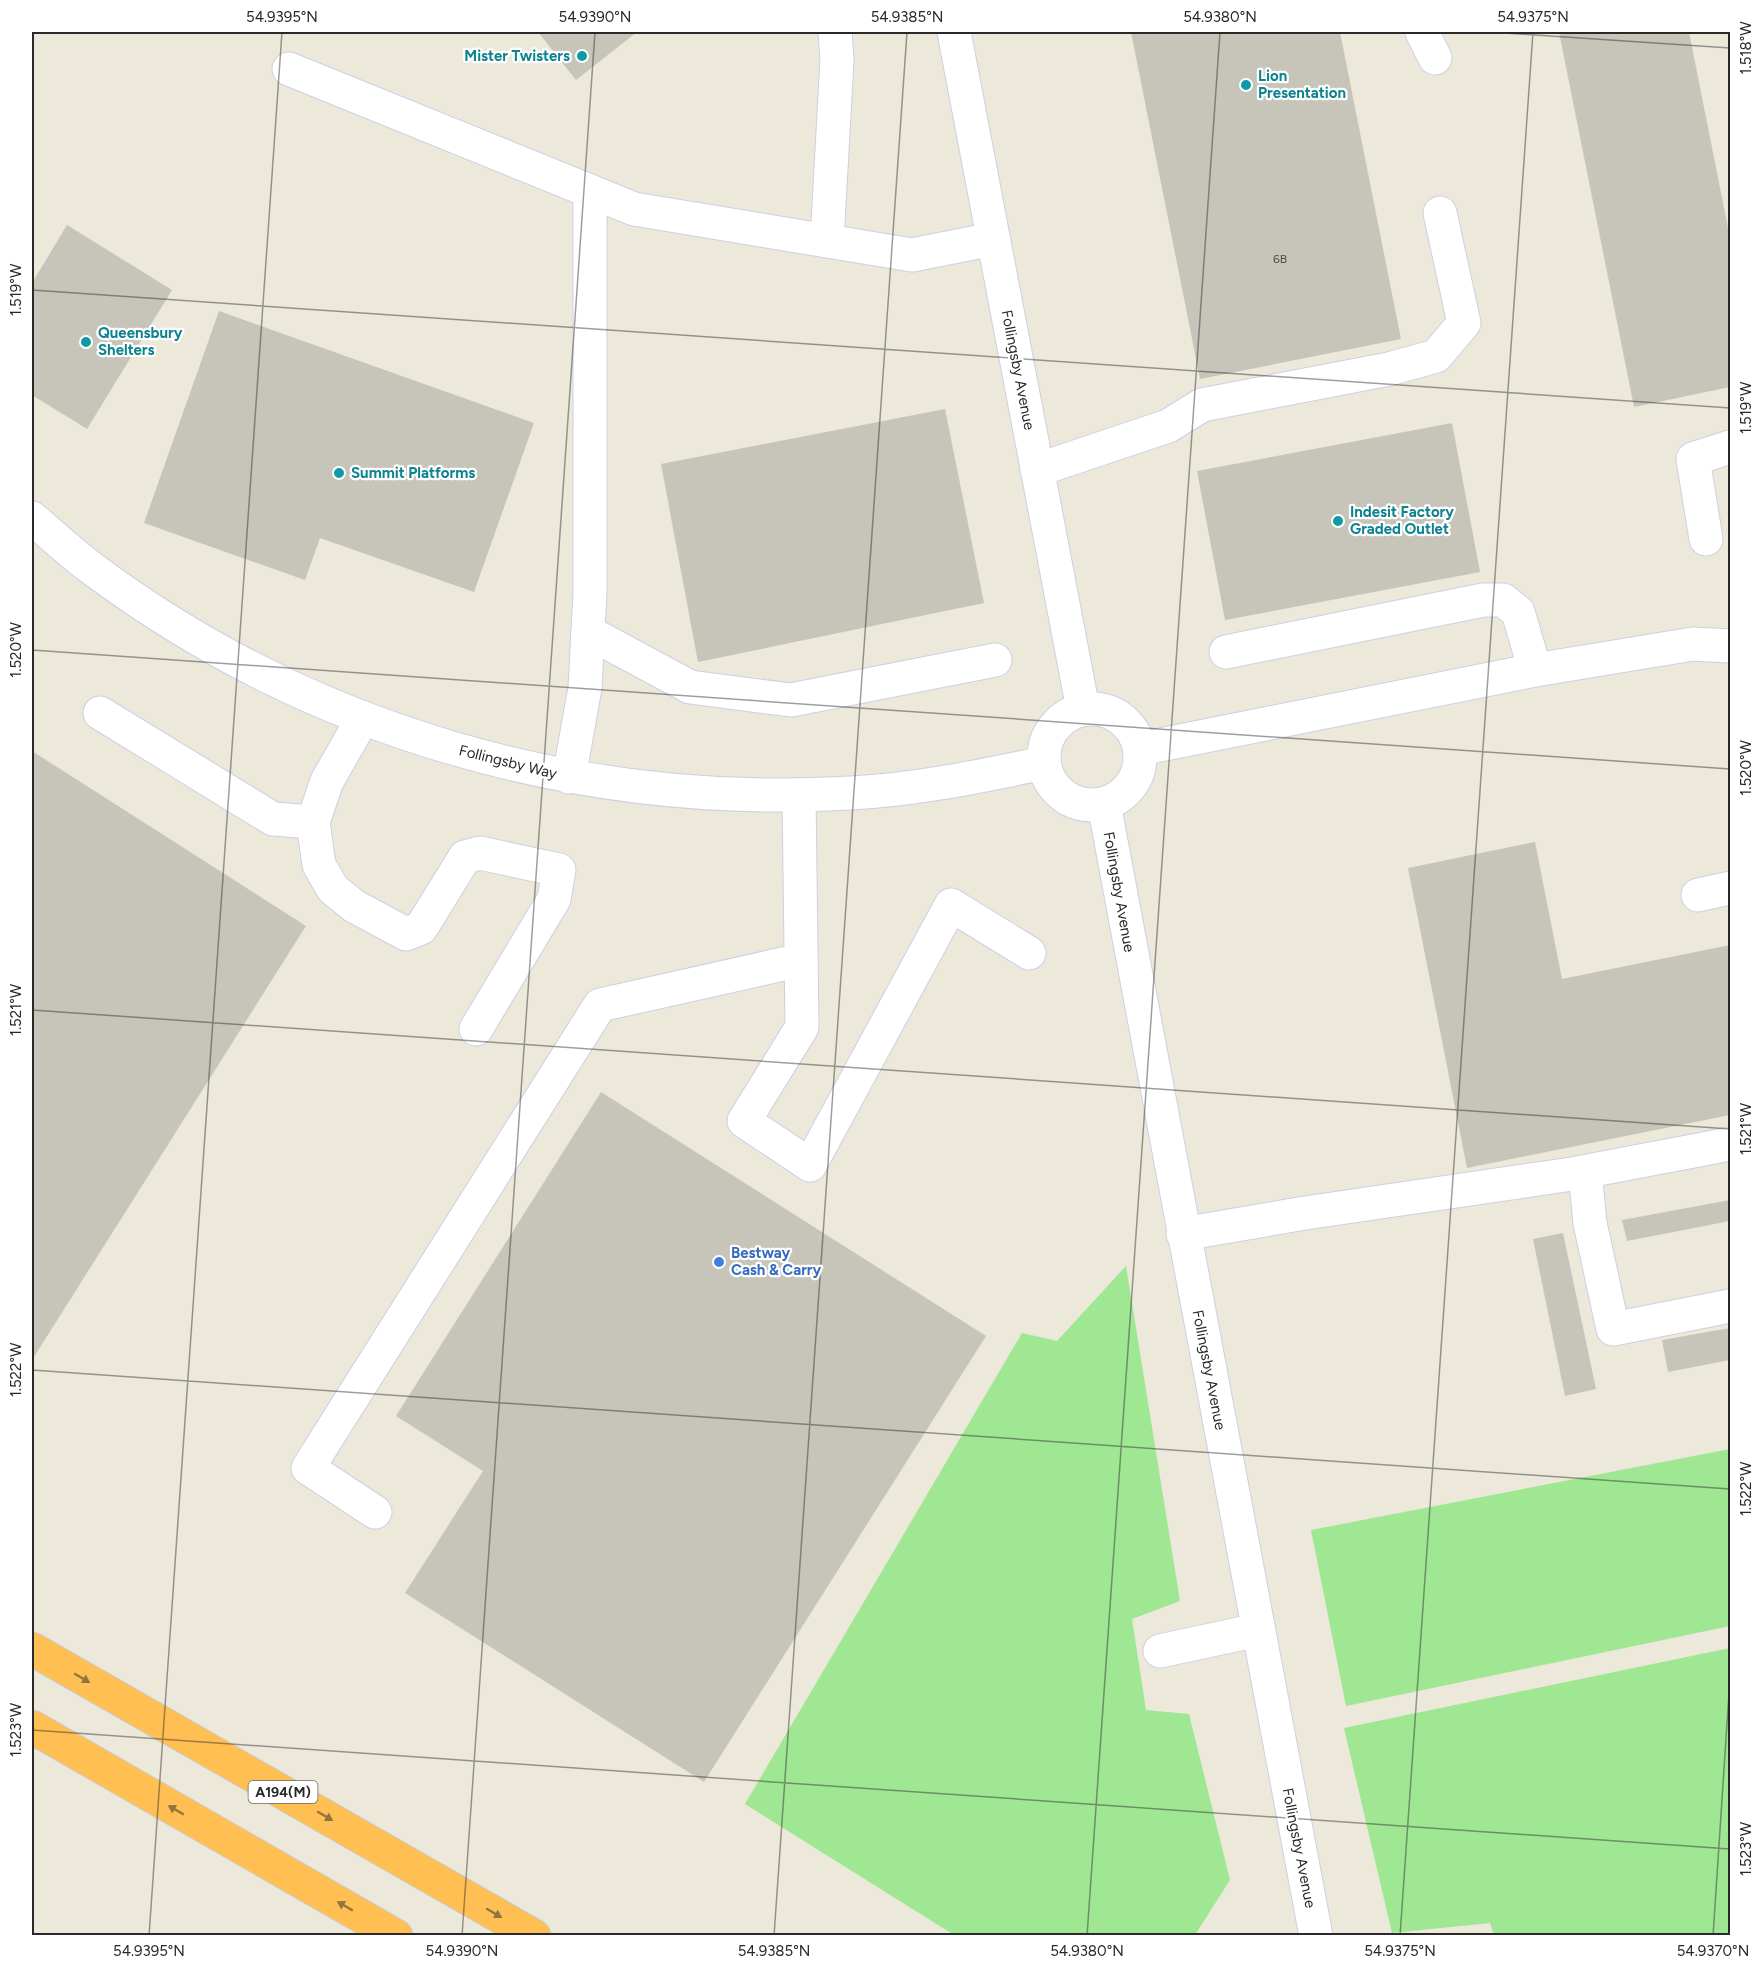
<svg xmlns="http://www.w3.org/2000/svg" width="1762" height="1967" viewBox="0 0 1762 1967" font-family="Figtree,sans-serif">
<style>
.green{fill:#9fe793}
.building{fill:#c7c5b9}
.lines{fill:none;stroke-linecap:round;stroke-linejoin:round}
.minor-casing{stroke:#cfcfe3;stroke-width:35}
.highway-casing{stroke:#ccc;stroke-width:35}
.minor{stroke:#fff;stroke-width:33}
.highway{stroke:#ffbf52;stroke-width:33}
.oneway{fill:#94743e}
.ticks{fill:none;stroke:#292929;stroke-width:1.5;stroke-opacity:0.45}
.culture-dot{fill:#0f9aa8;stroke:#fff;stroke-width:2}
.shop-dot{fill:#3f7fe0;stroke:#fff;stroke-width:2}
.labels{text-anchor:middle;dominant-baseline:central;stroke-width:4.5;stroke-linejoin:round;paint-order:stroke}
.number-label{font-size:12px;fill:#50504d}
.shield{fill:#fff;stroke:#696969;stroke-width:1.5}
.shield-label{font-size:14px;font-weight:bold;fill:#292929}
.culture-label{font-size:15px;font-weight:bold;fill:#0d838f;stroke:#fff;text-anchor:start}
.street-label{font-size:15px;fill:#292929;stroke:#fff}
.shop-label{font-size:15px;font-weight:bold;fill:#366cbe;stroke:#fff;text-anchor:start}
.neatline{fill:none;stroke:#292929;stroke-width:2}
.ticks-label{font-size:15px;text-anchor:middle;fill:#292929}
</style>
<rect width="100%" height="100%" fill="#ece8da"/>
<!-- green -->
<g class="green">
<path d="M1126 1266 1180 1601 1132 1619 1146 1710 1189 1714 1230 1880 1195 1935H954L745 1804 1022 1333 1057 1341Z"/>
<path d="M1730 1449V1626L1346 1706 1311 1530Z"/>
<path d="M1730 1648V1935H1494L1490 1923 1392 1933 1344 1728Z"/>
</g>
<!-- building -->
<g class="building">
<path d="M538 32H637L576 80Z"/>
<path d="M1131 32H1340L1401 339 1200 379Z"/>
<path d="M1559 32H1689L1730 238V387L1634 407Z"/>
<path d="M67 225 172 290 87 429 32 395V283Z"/>
<path d="M219 311 534 423 474 592 320 538 305 580 144 523Z"/>
<path d="M945 409 984 603 698 662 661 464Z"/>
<path d="M1452 423 1480 572 1225 620 1197 471Z"/>
<path d="M32 751 306 926 32 1360Z"/>
<path d="M1535 842 1562 979 1730 945V1115L1467 1168 1408 868Z"/>
<path d="M601 1092 986 1336 704 1782 405 1593 483 1471 396 1416Z"/>
<path d="M1730 1200V1221L1627 1241 1622 1220Z"/>
<path d="M1563 1233 1596 1389 1565 1396 1533 1239Z"/>
<path d="M1730 1328V1360L1668 1372 1662 1340Z"/>
</g>
<g class="lines">
<defs>
<g id="minor">
<path d="M954 32 1083 709"/>
<path d="M1422 32 1435 58"/>
<path d="M289 69 634 209 912 255 993 239"/>
<path d="M827 241 837 60 835 32"/>
<path d="M1037 470 1168 426 1202 405 1389 369 1436 356 1464 323 1440 213"/>
<path d="M32 518C52 535 72 554 94 570 312 732 581 809 851 793 916 790 980 776 1044 763"/>
<path d="M1706 539 1693 459 1730 447"/>
<path d="M588 632 690 687 791 700 995 660"/>
<path d="M1226 652 1483 600H1503L1518 612 1535 670"/>
<circle cx="1092" cy="757" r="48"/>
<path d="M100 713 273 819 313 822"/>
<path d="M363 718 327 781 313 822 319 865 333 889 354 906 406 934 421 928 465 857 480 853 559 870 554 899 476 1029"/>
<path d="M1140 749 1535 670 1693 644 1730 646"/>
<path d="M569 777 585 688 590 592V191"/>
<path d="M799 795 802 1027 744 1121 810 1165 951 905 1029 953"/>
<path d="M1104 804 1316 1936"/>
<path d="M1698 895 1730 888"/>
<path d="M1585 1172 1590 1223 1613 1329 1730 1306"/>
<path d="M1183 1234 1305 1213 1572 1174 1730 1144"/>
<path d="M375 1512 308 1468 600 1005 801 960"/>
<path d="M1160 1651 1258 1630"/>
</g>
<g id="highway">
<path d="M32 1649 534 1936"/>
<path d="M32 1727 396 1936"/>
</g>
</defs>
<!-- minor casing -->
<use href="#minor" class="minor-casing"/>
<!-- highway casing -->
<use href="#highway" class="highway-casing"/>
<!-- minor -->
<use href="#minor" class="minor"/>
<!-- highway -->
<use href="#highway" class="highway"/>
</g>
<!-- one-way arrows -->
<defs><path id="oneway-solid" d="M-6-.8H1V-3.2L6.5 0L1 3.2V.8H-6Z" transform="scale(1.5)"/></defs>
<g class="oneway">
<use href="#oneway-solid" transform="translate(82 1678) rotate(30)"/>
<use href="#oneway-solid" transform="translate(176 1810) rotate(-150)"/>
<use href="#oneway-solid" transform="translate(325 1816) rotate(30)"/>
<use href="#oneway-solid" transform="translate(345 1906) rotate(-150)"/>
<use href="#oneway-solid" transform="translate(494 1913) rotate(30)"/>
</g>
<!-- ticks -->
<path class="ticks" d="M1490 32 1730 48M32 290 1730 408M32 650 1730 769M32 1010 1730 1129M32 1370 1730 1489M32 1730 1730 1849M149 1936 282 32M462 1936 595 32M774 1936 907 32M1087 1936 1220 32M1400 1936 1533 32M1713 1936 1730 1678"/>
<!-- markers -->
<g class="culture-dot">
<circle cx="582" cy="56" r="6"/>
<circle cx="1246" cy="85" r="6"/>
<circle cx="86" cy="342" r="6"/>
<circle cx="339" cy="473" r="6"/>
<circle cx="1338" cy="521" r="6"/>
</g>
<circle class="shop-dot" cx="719" cy="1262" r="6"/>
<g class="labels">
<!-- number labels -->
<g class="number-label">
<text x="1280" y="259">6B</text>
</g>
<!-- shield labels -->
<rect class="shield" x="248.5" y="1781" width="69" height="22" rx="4.5"/>
<g class="shield-label">
<text x="283" y="1792">A194(M)</text>
</g>
<!-- culture labels -->
<g class="culture-label">
<text x="570" y="56" text-anchor="end">Mister Twisters</text>
<text x="1258" y="76">Lion<tspan x="1258" dy="17">Presentation</tspan></text>
<text x="98" y="333">Queensbury<tspan x="98" dy="17">Shelters</tspan></text>
<text x="351" y="473">Summit Platforms</text>
<text x="1350" y="512">Indesit Factory<tspan x="1350" dy="17">Graded Outlet</tspan></text>
</g>
<!-- street labels -->
<g class="street-label">
<text transform="translate(1018 370) rotate(79)">Follingsby Avenue</text>
<text transform="translate(508 762) rotate(14)">Follingsby Way</text>
<text transform="translate(1119 892) rotate(80)">Follingsby Avenue</text>
<text transform="translate(1209 1370) rotate(79)">Follingsby Avenue</text>
<text transform="translate(1299 1848) rotate(79)">Follingsby Avenue</text>
</g>
<!-- shop labels -->
<g class="shop-label">
<text x="731" y="1253">Bestway<tspan x="731" dy="17">Cash &amp; Carry</tspan></text>
</g>
</g>
<!-- border -->
<rect width="1762" height="1967" fill="none" stroke="#ffffff" stroke-width="66"/>
<rect x="33" y="33" width="1696" height="1901" class="neatline"/>
<g class="ticks-label">
<text x="282" y="22">54.9395°N</text>
<text x="595" y="22">54.9390°N</text>
<text x="907" y="22">54.9385°N</text>
<text x="1220" y="22">54.9380°N</text>
<text x="1533" y="22">54.9375°N</text>
<text transform="translate(1746 48) rotate(-90)" y="5">1.518°W</text>
<text transform="translate(16 290) rotate(-90)" y="5">1.519°W</text>
<text transform="translate(1746 408) rotate(-90)" y="5">1.519°W</text>
<text transform="translate(16 650) rotate(-90)" y="5">1.520°W</text>
<text transform="translate(1746 768) rotate(-90)" y="5">1.520°W</text>
<text transform="translate(16 1010) rotate(-90)" y="5">1.521°W</text>
<text transform="translate(1746 1129) rotate(-90)" y="5">1.521°W</text>
<text transform="translate(16 1370) rotate(-90)" y="5">1.522°W</text>
<text transform="translate(1746 1489) rotate(-90)" y="5">1.522°W</text>
<text transform="translate(16 1730) rotate(-90)" y="5">1.523°W</text>
<text transform="translate(1746 1849) rotate(-90)" y="5">1.523°W</text>
<text x="149" y="1956">54.9395°N</text>
<text x="462" y="1956">54.9390°N</text>
<text x="774" y="1956">54.9385°N</text>
<text x="1087" y="1956">54.9380°N</text>
<text x="1400" y="1956">54.9375°N</text>
<text x="1713" y="1956">54.9370°N</text>
</g>
</svg>
